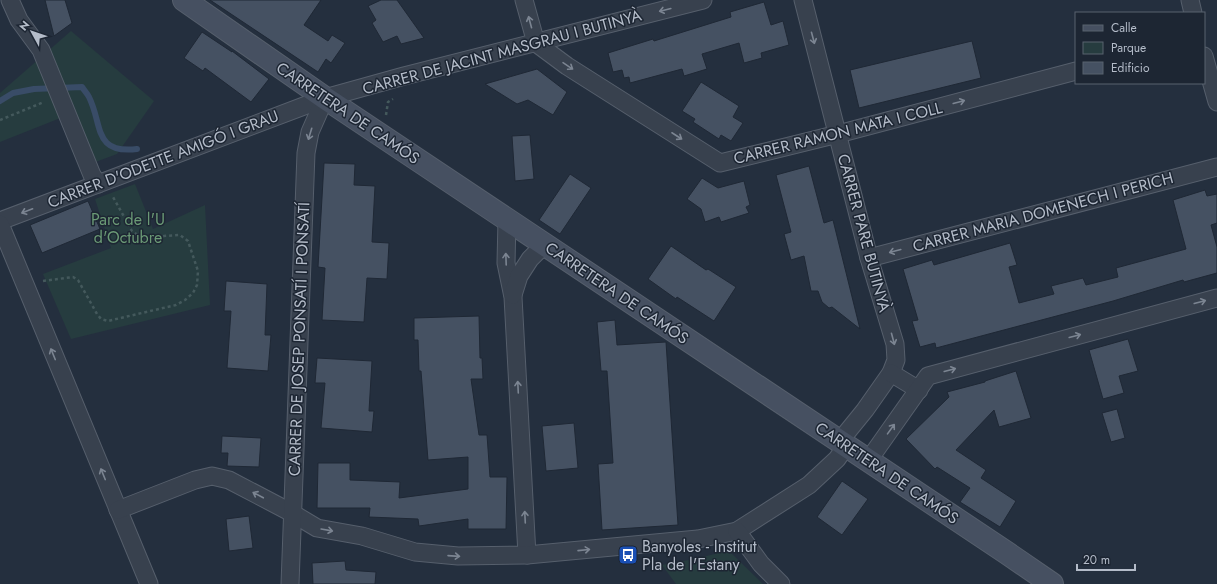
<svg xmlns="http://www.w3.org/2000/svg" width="1217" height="584" viewBox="0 0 1217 584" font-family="Jost,sans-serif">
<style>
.green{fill:#263c3f}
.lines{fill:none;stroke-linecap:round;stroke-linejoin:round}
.stream{stroke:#394c67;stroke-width:6}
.building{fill:#455162;stroke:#1f2835}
.street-casing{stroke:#565f6c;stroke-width:19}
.secondary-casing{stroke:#565f6c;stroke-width:24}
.path{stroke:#44595c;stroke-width:2.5;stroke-dasharray:3 3;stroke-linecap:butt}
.street{stroke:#38414e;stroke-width:17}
.secondary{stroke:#465061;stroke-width:22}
.oneway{stroke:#7c8592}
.labels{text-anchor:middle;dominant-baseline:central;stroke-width:3;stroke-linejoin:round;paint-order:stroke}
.street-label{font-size:16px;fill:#b4bcc9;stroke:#1d2633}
.park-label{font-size:16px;fill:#6b9a76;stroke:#1d2633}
.poi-label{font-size:16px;fill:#b4bcc9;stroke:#1d2633;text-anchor:start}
</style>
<rect width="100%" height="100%" fill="#242f3e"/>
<!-- green -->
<g class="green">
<path d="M71 31 154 101 117 154 82 167 63 117 0 142V93Z"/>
<path d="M135 184 153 229 205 205 210 305 71 339 43 274 111 248 95 199Z"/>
<path d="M723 552 732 554 763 584H676L662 565 694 559Z"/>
</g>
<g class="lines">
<!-- stream -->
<path class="stream" d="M0 101 13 93 34 89 82 87C84 90 87 93 89 97 103 125 93 154 137 149"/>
</g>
<!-- building -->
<g class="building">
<path d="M45 0H65L72 23 54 36Z"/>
<path d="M210 0H321L304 25 328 41 332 35 345 43 331 63 326 59 318 72Z"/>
<path d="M381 0H397L424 38 401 44 397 36 383 42 372 23 376 20 368 6Z"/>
<path d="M764 2 771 25 783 21 789 45 761 53 762 58 744 63 739 43 702 54 707 69 684 76 682 69 630 83 629 77 624 78 622 70 613 72 608 53 653 39 654 41 731 17 730 12Z"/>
<path d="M202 32 232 52V51L269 79 251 102 205 68 203 71 184 58Z"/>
<path d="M972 41 981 78 859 108 850 70Z"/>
<path d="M537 69 567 92 553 115 528 100 517 104 485 84Z"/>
<path d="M701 82 739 106 733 117 743 123 731 141 721 135 719 139 693 122 695 119 682 111Z"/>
<path d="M530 135 534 179 515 181 512 136Z"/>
<path d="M324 163 355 164 354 185 375 186 372 242 389 243 387 279 367 278 364 322 322 320 325 268 318 267Z"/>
<path d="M809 166 824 223 833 220 860 329 832 307 829 308 822 302 818 291H811L804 256 791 260 784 234 791 232 776 175Z"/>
<path d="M570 174 591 188 560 234 539 220Z"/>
<path d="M702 178 718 188 744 181 750 205 746 207 749 213 721 222 719 217 705 222 701 209 687 199Z"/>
<path d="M1205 190 1207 196 1217 194V223L1211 225 1217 247V273L1184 282 1183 280 1113 301 936 348 935 343 920 347 912 321 918 320 903 269 932 260 934 265 1010 243 1017 265 1009 267 1019 303 1054 294 1051 286 1083 278 1086 285 1118 277 1116 268 1186 249 1173 200Z"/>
<path d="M88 201 100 229 42 253 30 225Z"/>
<path d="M671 246 706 270 708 269 736 287 714 321 677 297 676 299 648 279Z"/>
<path d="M226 281 267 284 265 335H271L268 371 227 368 231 311H224Z"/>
<path d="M479 316 480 358H482L483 379H471L479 435H487L490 477H507L506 529H468V519L419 526 418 519 369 517 370 508H317L318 463H350V480L400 482 399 498 468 489V457L428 460 421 371H419L418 340H414V318Z"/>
<path d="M615 320 617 345 666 342 678 525 602 530 598 464 613 463 607 371H601L597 322Z"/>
<path d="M1128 339 1138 371 1119 376 1124 393 1103 399 1089 350Z"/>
<path d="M317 358 372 361 369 411H374L372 432 321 428 325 383H315Z"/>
<path d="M1016 371 1031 418 999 427 994 410 956 450 986 470 981 478 1016 501 1000 527 960 502 970 488 937 467 935 469 906 439 949 397 947 392 985 382V381Z"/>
<path d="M1117 409 1125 438 1111 442 1102 413Z"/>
<path d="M574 423 578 468 546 471 542 426Z"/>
<path d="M222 436 261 438 259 467 227 466 228 453H221Z"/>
<path d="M842 481 868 499 842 535 817 517Z"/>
<path d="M249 516 253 548 229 551 226 519Z"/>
<path d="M345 561 346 570 376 572 375 584H313L312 563Z"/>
</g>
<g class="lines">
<defs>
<g id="street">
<path d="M10 0 19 20 41 50 92 175 98 184"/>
<path d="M524 0 536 43"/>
<path d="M803 0 869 258 895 344 896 360 891 373 865 410 839 442"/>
<path d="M1190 0 1193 13"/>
<path d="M536 43 567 66 720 163 838 134 1076 71"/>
<path d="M1204 56 1217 102"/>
<path d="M507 220 506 263 513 297 527 555"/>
<path d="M0 221 325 98 404 76 703 0"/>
<path d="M0 224 149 584"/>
<path d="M869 258 1217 167"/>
<path d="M513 295 519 276 530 259 544 245"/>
<path d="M891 373 919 390"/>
<path d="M868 461 928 376 1217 298"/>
<path d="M118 510 195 480 212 476 229 480 292 513 317 528 362 536 415 552 458 556 527 555 698 539 737 531 809 485 837 459 846 446"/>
<path d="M737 531 761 564 781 584"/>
<path d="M290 584 306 153 310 132 325 98"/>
</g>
<path id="secondary" d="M184 0 325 98 1007 553 1052 584"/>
</defs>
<!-- street casing -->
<use href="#street" class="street-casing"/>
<!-- secondary casing -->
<use href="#secondary" class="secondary-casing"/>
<!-- path -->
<g class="path">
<path d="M386 115 388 102 393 99"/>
<path d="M0 120 44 102"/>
<path d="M43 281 73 277 78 280 97 314 101 319 108 321 176 305 185 300 193 293 197 285 198 271 188 241 180 235 164 236 149 239 139 236 132 231 113 197"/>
</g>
<!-- street -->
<use href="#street" class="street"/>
<!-- secondary -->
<use href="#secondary" class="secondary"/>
</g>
<!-- one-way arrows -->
<defs><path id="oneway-shaft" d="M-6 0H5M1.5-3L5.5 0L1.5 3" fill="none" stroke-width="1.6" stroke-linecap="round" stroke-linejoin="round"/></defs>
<g class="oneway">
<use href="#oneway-shaft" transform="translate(665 10) rotate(166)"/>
<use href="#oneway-shaft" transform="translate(530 22) rotate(-105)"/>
<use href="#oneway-shaft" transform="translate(813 38) rotate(75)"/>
<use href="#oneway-shaft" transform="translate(568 66) rotate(34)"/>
<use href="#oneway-shaft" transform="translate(959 102) rotate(-15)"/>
<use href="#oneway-shaft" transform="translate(310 134) rotate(107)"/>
<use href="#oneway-shaft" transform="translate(677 136) rotate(33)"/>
<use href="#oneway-shaft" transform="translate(27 211) rotate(159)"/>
<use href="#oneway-shaft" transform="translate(895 251) rotate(165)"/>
<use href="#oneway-shaft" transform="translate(506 259) rotate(-92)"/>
<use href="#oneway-shaft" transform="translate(1200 302) rotate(-15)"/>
<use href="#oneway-shaft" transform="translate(1075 336) rotate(-15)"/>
<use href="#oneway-shaft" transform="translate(893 339) rotate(75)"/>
<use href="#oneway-shaft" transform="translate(53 354) rotate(-112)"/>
<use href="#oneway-shaft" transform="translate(950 370) rotate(-15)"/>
<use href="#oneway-shaft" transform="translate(518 387) rotate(-93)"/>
<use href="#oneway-shaft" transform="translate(891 429) rotate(-54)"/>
<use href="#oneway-shaft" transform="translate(103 474) rotate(-112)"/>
<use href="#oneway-shaft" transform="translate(258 495) rotate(-152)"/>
<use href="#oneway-shaft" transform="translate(525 517) rotate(-93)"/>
<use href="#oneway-shaft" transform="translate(327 530) rotate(10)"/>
<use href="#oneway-shaft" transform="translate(584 550) rotate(-6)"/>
<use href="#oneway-shaft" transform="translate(454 556) rotate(4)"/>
</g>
<!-- icons -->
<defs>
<symbol id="bus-square" viewBox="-11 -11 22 22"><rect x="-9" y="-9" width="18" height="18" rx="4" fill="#1a4fb4" stroke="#1d2633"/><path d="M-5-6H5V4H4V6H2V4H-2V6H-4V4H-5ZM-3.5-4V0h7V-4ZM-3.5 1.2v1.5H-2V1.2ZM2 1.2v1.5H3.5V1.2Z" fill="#fff"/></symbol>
</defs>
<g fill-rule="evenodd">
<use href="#bus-square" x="617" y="544" width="22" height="22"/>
</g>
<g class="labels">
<!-- street labels -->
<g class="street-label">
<text transform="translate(502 52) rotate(-15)">CARRER DE JACINT MASGRAU I BUTINYÀ</text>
<text transform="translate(348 113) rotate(34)">CARRETERA DE CAMÓS</text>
<text transform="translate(838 133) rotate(-14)">CARRER RAMON MATA I COLL</text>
<text transform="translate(163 159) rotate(-21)">CARRER D'ODETTE AMIGÓ I GRAU</text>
<text transform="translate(1043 212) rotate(-15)">CARRER MARIA DOMENECH I PERICH</text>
<text transform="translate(864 233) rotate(75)">CARRER PARE BUTINYÀ</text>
<text transform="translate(617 293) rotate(34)">CARRETERA DE CAMÓS</text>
<text transform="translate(299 339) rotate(-88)">CARRER DE JOSEP PONSATÍ I PONSATÍ</text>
<text transform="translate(887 473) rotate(34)">CARRETERA DE CAMÓS</text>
</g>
<!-- park labels -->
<g class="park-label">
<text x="128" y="219">Parc de l'U<tspan x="128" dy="18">d'Octubre</tspan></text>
</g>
<!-- poi labels -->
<g class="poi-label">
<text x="642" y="546">Banyoles - Institut<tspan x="642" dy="18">Pla de l'Estany</tspan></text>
</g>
</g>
<!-- legend -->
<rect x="1075" y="12" width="130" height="72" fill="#1d2633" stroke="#59626f"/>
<rect x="1083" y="25" width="20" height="6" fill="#465061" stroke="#59626f"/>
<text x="1111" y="32" font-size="12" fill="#b4bcc9">Calle</text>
<rect x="1083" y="42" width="20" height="12" fill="#263c3f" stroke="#59626f"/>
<text x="1111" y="52" font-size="12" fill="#b4bcc9">Parque</text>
<rect x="1083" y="62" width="20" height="12" fill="#455162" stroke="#59626f"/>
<text x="1111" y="72" font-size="12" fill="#b4bcc9">Edificio</text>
<!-- north arrow -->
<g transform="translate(32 32) rotate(310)" stroke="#1d2633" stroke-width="3" paint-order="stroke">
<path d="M0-3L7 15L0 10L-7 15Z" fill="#b4bcc9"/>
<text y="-6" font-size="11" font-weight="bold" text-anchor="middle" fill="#b4bcc9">N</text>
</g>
<!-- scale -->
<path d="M1077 564v6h58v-6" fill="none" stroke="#b4bcc9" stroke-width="2"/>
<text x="1083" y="564" font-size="12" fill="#b4bcc9" stroke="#1d2633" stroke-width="3" paint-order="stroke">20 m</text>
</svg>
